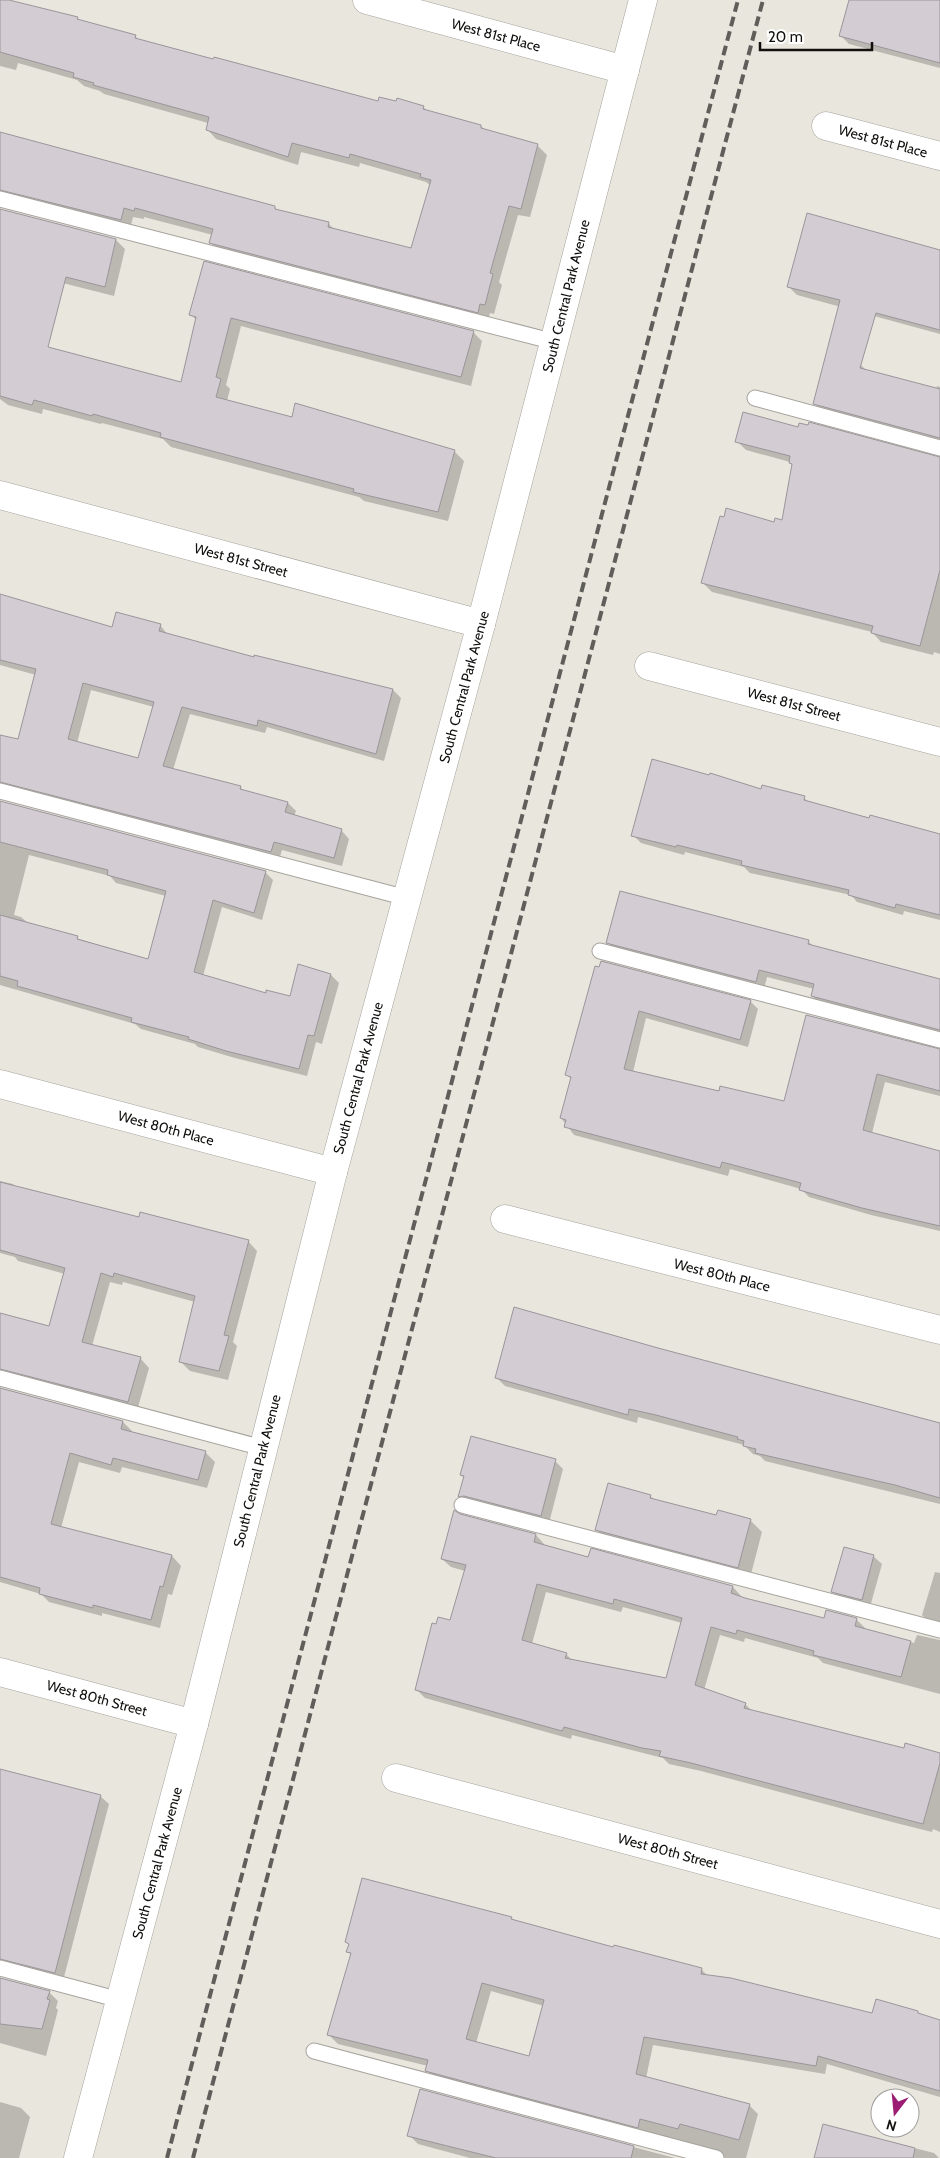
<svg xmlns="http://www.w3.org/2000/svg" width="940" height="2158" viewBox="0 0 940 2158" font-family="Cabin,sans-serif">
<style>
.shadow{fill:#0003;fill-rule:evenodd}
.building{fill:#d3ccd3;stroke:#9b959b;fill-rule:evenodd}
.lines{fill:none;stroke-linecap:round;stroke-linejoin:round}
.lane-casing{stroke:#a6a39c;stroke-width:17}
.street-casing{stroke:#a6a39c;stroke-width:29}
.lane{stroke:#fff;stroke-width:15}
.street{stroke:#fff;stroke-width:28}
.rail{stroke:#5f5e5a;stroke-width:4;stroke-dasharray:10 5;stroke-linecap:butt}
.labels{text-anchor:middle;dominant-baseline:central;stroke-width:5;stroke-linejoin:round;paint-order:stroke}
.street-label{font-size:14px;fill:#11100e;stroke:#fff}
</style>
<rect width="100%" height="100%" fill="#e9e6de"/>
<!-- shadow -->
<g class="shadow">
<path d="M0 0 77 18 80 21 135 36 140 41 379 103 423 107 429 112 481 126 485 130 537 145 547 155 530 217 518 215 499 282 502 285 494 314 490 313 488 321 220 252 211 243 213 235 144 217V219L133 217 130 229 0 206V210L116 240 125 249 114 296 43 278 0 261V134L73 154 74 152 144 174 275 208 278 211 329 224 334 229 412 250 431 186 426 182 360 163 359 167 301 152 298 165 216 139 207 129 208 123 104 94 100 91 84 86 77 80 18 63 16 70 0 66Z"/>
<path d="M850 0H940V68L849 44 841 36Z"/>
<path d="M940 251V334L797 295 788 286Z"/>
<path d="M191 314 473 332 482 341 471 386 241 326 226 385 230 389 227 401 293 418 454 451 464 461 448 521 364 501 359 497 171 447 163 439 102 423 101 424 43 409 42 414 8 405 0 399V335L182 383 196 320Z"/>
<path d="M827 355 861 365 868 372 936 390 937 386 940 387V444L824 413 815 404Z"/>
<path d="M799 429 940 458V654L934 652 933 655 881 642 872 632 712 592 703 583 775 524 783 521 793 465 790 462 746 450 737 441Z"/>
<path d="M0 595 113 628 160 625 168 635 255 658V656L393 690 401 698 384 761 267 727 265 733 190 714 173 770 240 787 244 791 288 803 296 811 294 816 341 830 349 839 342 866 282 850 279 860 0 795V736L18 741 36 675 0 665ZM91 690 154 707 139 760 77 743Z"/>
<path d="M762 790 804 798 810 803 940 835V920L904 911 903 915 857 902 851 895 750 873 744 867 685 852 684 855 641 843 633 835Z"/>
<path d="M0 802 265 872 273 880 262 920 222 907 203 976 266 994 291 998 331 975 339 983 322 1044 316 1042 307 1076 235 1058 198 1047 195 1044 141 1029 135 1024 0 985ZM29 855 110 876 116 883 166 896 149 960 29 924 21 917 14 915Z"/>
<path d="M808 941 814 947 940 980V1035L820 1004 812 996 814 989 767 977 764 989 615 950 607 942Z"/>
<path d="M596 968 750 1001 758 1009 748 1047 646 1018 633 1072 720 1092 785 1102 940 1050V1096L885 1082 872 1133 940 1152V1231L871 1215 809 1197 801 1189 730 1169 728 1176 574 1135 561 1118 572 1080 567 1075Z"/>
<path d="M0 1181 13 1184 16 1187 140 1219 248 1241 257 1251 233 1342 237 1346 228 1380 190 1371 180 1361 195 1302 123 1282 122 1285 110 1282 92 1346 140 1358 149 1368 137 1411 0 1385V1327L50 1328 65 1274 18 1261 15 1257 0 1253Z"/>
<path d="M742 1372 940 1423V1504L765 1461 760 1456 753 1454 744 1445 638 1417 637 1423 505 1386 496 1377Z"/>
<path d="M0 1388 123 1422 132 1431 131 1433 206 1453 215 1462 207 1488 122 1467 120 1473 79 1462 61 1528 172 1556 181 1566 172 1595 168 1594 160 1628 102 1613V1616L49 1602 41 1594 0 1582Z"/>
<path d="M555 1461 563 1469 549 1523 467 1504 460 1496 464 1478 461 1475Z"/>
<path d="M650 1496 655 1500 717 1517 718 1512 751 1521 762 1532 750 1578 608 1541 597 1530Z"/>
<path d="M459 1515 536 1535 544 1544V1546L589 1559 733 1587 741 1596V1598L825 1619H856L865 1628 864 1630 914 1643 917 1635 940 1640V1694L823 1663 818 1658 745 1638 744 1642 720 1635 704 1690 745 1704 753 1712 905 1749 940 1755V1832L933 1829 932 1832 896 1823 701 1771 669 1764 663 1758 572 1735 571 1739 425 1698 416 1689 451 1621 465 1571 451 1567 442 1559ZM546 1592 621 1612 623 1607 682 1623 667 1679 573 1661 566 1654 532 1644Z"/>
<path d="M873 1556 882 1564 870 1607 841 1600 833 1592Z"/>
<path d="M935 1572 940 1573V1626L931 1624 922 1615Z"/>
<path d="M0 1769 100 1796 109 1804 63 1981 0 1974Z"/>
<path d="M511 1918 515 1922 702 1970 709 1977 873 2014 918 2012 922 2016 940 2021V2097L827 2064 825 2074 653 2045 646 2078 749 2105 758 2114 746 2158H726L436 2080 427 2071 428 2066 338 2044 329 2035 352 1955 348 1952 350 1945 346 1942ZM491 1991 544 2006 530 2057 476 2043Z"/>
<path d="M0 1979 49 1992 58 2001 56 2008 58 2010 46 2056 0 2043Z"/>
<path d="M421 2091 675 2158H470L418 2144 409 2135Z"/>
<path d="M0 2102 21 2108 30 2117 19 2158H0Z"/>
<path d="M824 2125 934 2153 939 2158H816Z"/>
</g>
<!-- building -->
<g class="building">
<path d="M0 0H9L78 17 77 19 136 35 135 38 213 59 214 57 378 101 379 97 396 101 397 98 424 106 423 109 481 125V128L538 144 521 209 509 206 490 273 493 274 485 305 480 304 478 313 209 243 213 229 135 208 134 211 124 208 121 220 0 190V132L275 206V209L329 222 328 227 411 248 431 180 420 177 421 174 350 154 349 158 292 143 288 157 206 130 209 117 93 85 94 83 73 77 74 73 0 52Z"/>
<path d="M849 0H940V63L839 36Z"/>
<path d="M0 209 116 239 105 287 66 277 48 347 181 382 196 317 189 315 204 261 474 331 461 377 231 318 216 377 221 379 216 397 292 417 295 403 455 450 438 512 353 492 354 489 160 437 161 433 93 414 92 416 34 400 32 405 0 396Z"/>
<path d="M807 213 940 250V330L876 313 860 368 940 389V438L813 404 840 300 787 287Z"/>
<path d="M743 412 798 427 799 423 808 425 809 422 940 457V570L920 646 871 633 873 626 701 583 720 516 724 517 726 508 774 522 775 518 782 520 792 464 789 463 790 456 735 442Z"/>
<path d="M0 594 112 627 116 612 161 624 159 631 254 657V655L393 689 376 754 258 720 257 726 182 707 163 766 241 786 240 789 288 802 285 812 342 829 334 858 274 842 271 852 0 782V735L18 739 36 669 0 660ZM83 683 154 702 138 758 68 739Z"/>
<path d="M652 759 709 775 710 773 761 789 762 785 805 796 804 800 869 818 870 815 940 834V915L896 904 895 908 848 895 849 890 741 865 742 861 677 845 676 847 631 836Z"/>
<path d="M0 801 266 871 254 913 213 900 194 972 266 993V990L290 996 298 964 331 974 314 1036 308 1035 299 1069 226 1051 188 1039 189 1037 131 1022 132 1018 17 986 18 981 0 976V915L78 936 77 939 148 959 166 891 107 875 108 870 0 842Z"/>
<path d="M620 891 809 940 808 944 940 979V1030L811 996 814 984 759 970 756 982 606 943Z"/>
<path d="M601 961 751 1000 740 1040 639 1011 624 1069 719 1091 720 1086 784 1101 806 1015 940 1049V1091L877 1074 863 1130 940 1151V1226L862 1208 799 1190 801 1183 722 1162 720 1168 564 1127 566 1120 560 1118 571 1077 565 1075 595 966 599 967Z"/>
<path d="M0 1182 139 1217 140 1212 249 1240 224 1335 229 1336 219 1371 179 1362 195 1296 114 1273 113 1277 101 1273 82 1342 141 1357 128 1402 0 1369V1313L49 1326 65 1268 0 1250Z"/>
<path d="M514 1307 658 1348 940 1423V1498L895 1485 755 1453 756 1449 743 1446 744 1441 737 1439 738 1437 656 1415 629 1409 628 1415 495 1378Z"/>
<path d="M0 1388 123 1421 121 1429 206 1451 198 1480 113 1458 111 1465 70 1453 51 1524 172 1555 163 1587 160 1586 151 1620 93 1605V1608L39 1594 40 1588 0 1577Z"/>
<path d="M471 1436 556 1459 541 1516 464 1496 458 1497 464 1476 460 1475Z"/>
<path d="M608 1483 651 1495 650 1498 716 1515 718 1510 751 1519 738 1568 595 1530Z"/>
<path d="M454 1510 460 1514 536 1534 534 1542 588 1557 591 1548 733 1586 731 1593 745 1598 824 1618 826 1610 857 1618 855 1626 911 1641 901 1677 813 1655 814 1651 737 1630 736 1634 711 1627 695 1685 746 1703 744 1708 904 1748 905 1743 940 1753V1763L923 1824 691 1763 659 1756 661 1751 642 1748 564 1727 562 1731 415 1690 432 1623 436 1624 438 1617 450 1620 466 1565 441 1559ZM537 1584 613 1604 614 1599 682 1618 666 1678 565 1658 567 1653 522 1640Z"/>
<path d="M844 1547 874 1555 862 1600 831 1592Z"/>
<path d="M0 1769 101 1795 55 1973 0 1959Z"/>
<path d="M362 1878 512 1917 511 1919 613 1947 614 1945 702 1968 701 1974 731 1978 872 2013 876 1999 918 2011V2013L940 2020V2091L818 2056 816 2066 644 2037 636 2074 750 2104 739 2140 680 2124 678 2129 640 2119 638 2128 425 2071 428 2060 327 2035 351 1953 346 1952 349 1944 345 1942ZM482 1983 544 2000 529 2056 466 2039Z"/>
<path d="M0 1978 50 1991 47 1999 50 2000 42 2029 0 2024Z"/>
<path d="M420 2089 634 2146 631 2158H496L407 2136Z"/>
<path d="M823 2124 915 2148 913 2158H814Z"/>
</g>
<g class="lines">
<defs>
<g id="lane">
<path d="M0 199 555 342"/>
<path d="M755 398 940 448"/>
<path d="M0 791 407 898"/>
<path d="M600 951 940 1040"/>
<path d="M0 1378 263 1448"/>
<path d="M462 1505 940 1630"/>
<path d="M0 1968 120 2000"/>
<path d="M314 2051 716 2158"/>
</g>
<g id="street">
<path d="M367 0 625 70"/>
<path d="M826 126 940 156"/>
<path d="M0 495 481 624"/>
<path d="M649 666 940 742"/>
<path d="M0 1084 333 1172"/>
<path d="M505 1219 940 1330"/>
<path d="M0 1672 194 1724"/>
<path d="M396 1778 940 1924"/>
<path d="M78 2158 194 1724 333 1172 481 624 643 0"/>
</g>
</defs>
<!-- lane casing -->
<use href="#lane" class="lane-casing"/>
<!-- street casing -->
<use href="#street" class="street-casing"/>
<!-- lane -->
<use href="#lane" class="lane"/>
<!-- street -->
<use href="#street" class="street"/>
<!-- rail -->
<g class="rail">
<path d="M167 2158 738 0"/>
<path d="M193 2158 763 0"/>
</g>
</g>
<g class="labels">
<!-- street labels -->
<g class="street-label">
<text transform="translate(496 35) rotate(15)">West 81st Place</text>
<text transform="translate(883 141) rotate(15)">West 81st Place</text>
<text transform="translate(566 296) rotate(-76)">South Central Park Avenue</text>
<text transform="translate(241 560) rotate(15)">West 81st Street</text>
<text transform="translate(464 687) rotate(-75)">South Central Park Avenue</text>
<text transform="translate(794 704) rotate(15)">West 81st Street</text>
<text transform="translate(358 1078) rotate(-75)">South Central Park Avenue</text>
<text transform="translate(166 1128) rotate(15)">West 80th Place</text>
<text transform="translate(722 1275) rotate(14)">West 80th Place</text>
<text transform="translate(257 1471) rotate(-76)">South Central Park Avenue</text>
<text transform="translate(97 1698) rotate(15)">West 80th Street</text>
<text transform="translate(668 1851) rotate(15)">West 80th Street</text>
<text transform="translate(157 1863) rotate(-75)">South Central Park Avenue</text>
</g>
</g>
<!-- north arrow -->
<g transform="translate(895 2113) rotate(196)"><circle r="24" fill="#ffffff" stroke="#a09f9f"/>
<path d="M0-4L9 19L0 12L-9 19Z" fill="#9c1e74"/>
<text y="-8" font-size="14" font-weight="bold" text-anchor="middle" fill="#11100e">N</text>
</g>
<!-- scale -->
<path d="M760 42v8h112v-8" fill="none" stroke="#11100e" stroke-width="2.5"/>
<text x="768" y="42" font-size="15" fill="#11100e" stroke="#ffffff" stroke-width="4" paint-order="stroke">20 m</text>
</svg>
